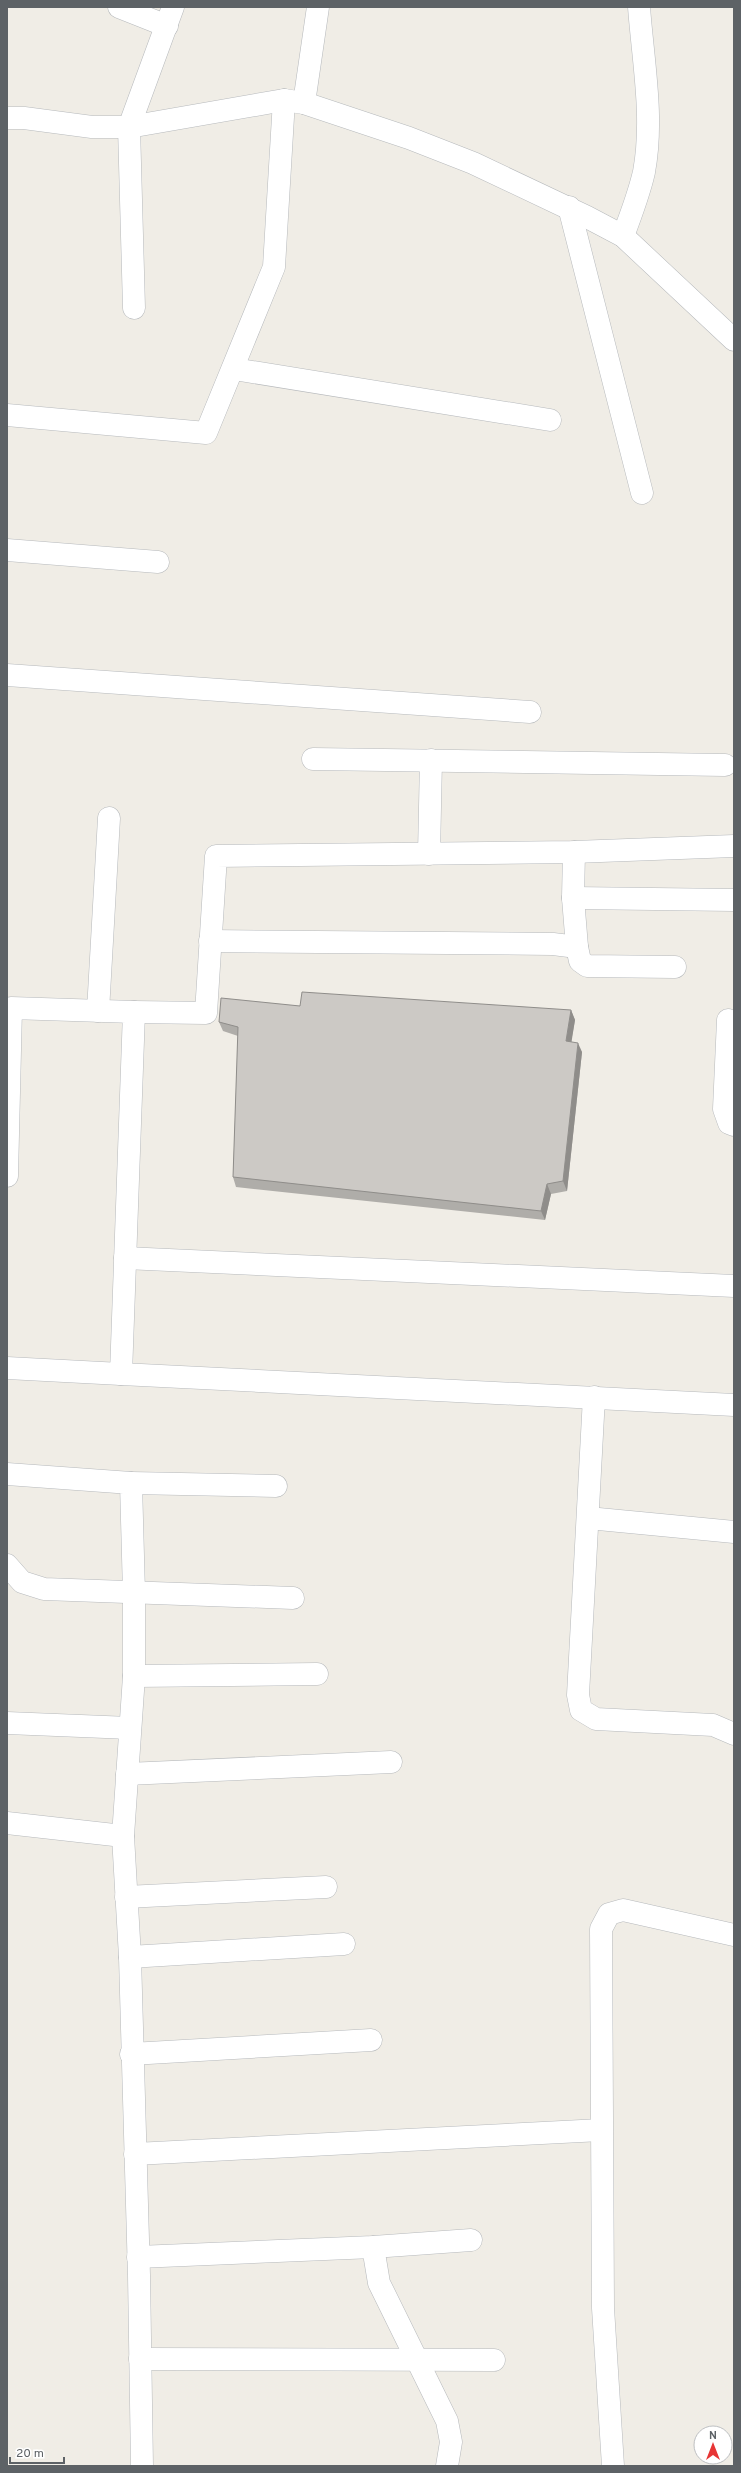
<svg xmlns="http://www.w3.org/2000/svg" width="741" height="2473" viewBox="0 0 741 2473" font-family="Overpass,sans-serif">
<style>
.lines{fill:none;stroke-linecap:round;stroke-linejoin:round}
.minor-casing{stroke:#b6b9bc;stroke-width:23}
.minor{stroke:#fff;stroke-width:22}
.wall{fill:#afada9}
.shaded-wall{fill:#8f8d8a}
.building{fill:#ccc9c5;stroke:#8f8d8a}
</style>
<rect width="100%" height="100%" fill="#f0ede6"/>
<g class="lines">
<defs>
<g id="minor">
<path d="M119 7 167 26"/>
<path d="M304 103 318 7"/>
<path d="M7 118H24L92 127H129L284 100 304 103 409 138 473 163 587 217 623 236 734 340"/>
<path d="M569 207 642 493"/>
<path d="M623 236C631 215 639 194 644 172 654 118 643 61 639 7"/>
<path d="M134 308 129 127 173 7"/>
<path d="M234 369 550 420"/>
<path d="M7 415 206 433 274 267 284 100"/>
<path d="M7 550 158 562"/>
<path d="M7 675 530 712"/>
<path d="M313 759 725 765"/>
<path d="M429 854 431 760"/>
<path d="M573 898 734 900"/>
<path d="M210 941 553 944 577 947 573 898 574 852"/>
<path d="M577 947 580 961 587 966 675 967"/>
<path d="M98 1011 109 818"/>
<path d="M134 1012 206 1013 216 856 574 852 734 846"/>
<path d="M728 1020 724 1109 729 1123 734 1125"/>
<path d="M7 1176 11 1008 134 1012 121 1374 734 1405"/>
<path d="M125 1258 734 1286"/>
<path d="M7 1368 121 1374"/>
<path d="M594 1397 578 1695 581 1710 596 1719 713 1725 734 1734"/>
<path d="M7 1474 131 1483 134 1593V1676L123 1836 130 1957 139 2275 142 2466"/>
<path d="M131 1483 276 1486"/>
<path d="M588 1518 734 1532"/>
<path d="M7 1565 22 1582 44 1589 293 1598"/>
<path d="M134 1676 317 1674"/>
<path d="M7 1723 130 1728"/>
<path d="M127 1774 391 1762"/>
<path d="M7 1823 123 1836"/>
<path d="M126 1897 326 1887"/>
<path d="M130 1957 344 1944"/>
<path d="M131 2054 371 2040"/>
<path d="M135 2154 601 2130"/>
<path d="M373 2247 379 2283 447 2421 451 2442 447 2466"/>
<path d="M138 2257 373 2247 471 2240"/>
<path d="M140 2359 494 2360"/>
<path d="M613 2466 603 2308 601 1929 609 1914 623 1910 734 1935"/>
</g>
</defs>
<!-- minor casing -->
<use href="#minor" class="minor-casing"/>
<!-- minor -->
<use href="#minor" class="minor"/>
</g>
<!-- wall -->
<path class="wall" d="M300 1006 571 1010 575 1020 571 1042 582 1052 567 1191 551 1194 545 1220 236 1187 233 1177 238 1036 223 1031 219 1022Z"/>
<!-- shaded-wall -->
<g class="shaded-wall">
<path d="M571 1010 575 1020 570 1051 566 1041Z"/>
<path d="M578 1043 582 1052 567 1191 563 1181Z"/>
<path d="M547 1184 551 1194 545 1220 541 1211Z"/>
</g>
<!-- building -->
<path class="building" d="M302 992 571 1010 566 1041 578 1043 563 1181 547 1184 541 1211 233 1177 238 1027 219 1022 221 998 300 1006Z"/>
<!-- border -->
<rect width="741" height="2473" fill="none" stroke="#5d6266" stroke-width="16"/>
<!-- north arrow -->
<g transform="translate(713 2445)"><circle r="19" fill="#ffffff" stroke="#bec0c2"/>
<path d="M0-3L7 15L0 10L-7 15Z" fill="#e73535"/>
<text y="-6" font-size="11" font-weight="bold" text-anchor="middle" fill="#5d6266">N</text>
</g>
<!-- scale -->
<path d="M10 2457v6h54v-6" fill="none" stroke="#5d6266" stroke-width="2"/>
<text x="16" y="2457" font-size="12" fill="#5d6266" stroke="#ffffff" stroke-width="3" paint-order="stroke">20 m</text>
</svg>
